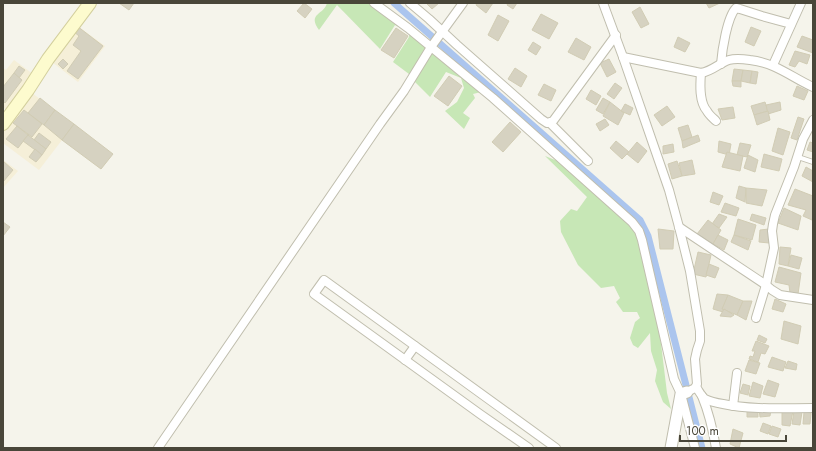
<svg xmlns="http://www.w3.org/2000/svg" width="816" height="451" viewBox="0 0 816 451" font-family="Jost,sans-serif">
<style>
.commercial{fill:#f5efd8}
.green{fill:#c7e7b6}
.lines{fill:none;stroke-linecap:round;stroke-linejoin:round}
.canal{stroke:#abc5ee;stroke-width:7}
.building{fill:#d6d2c1;stroke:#d1ccb4}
.service-casing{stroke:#c0beae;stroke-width:6}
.minor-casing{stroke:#c0beae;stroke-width:10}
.tertiary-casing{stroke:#c0beae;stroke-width:13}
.secondary-casing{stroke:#d3cf9d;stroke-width:14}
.service{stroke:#fff;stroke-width:4}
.minor{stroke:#fff;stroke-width:8}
.tertiary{stroke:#fff;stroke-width:11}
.secondary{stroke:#fdfbce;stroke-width:12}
</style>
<rect width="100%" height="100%" fill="#f5f4eb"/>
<!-- commercial -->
<g class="commercial">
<path d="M75 24 105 46 78 82 48 59Z"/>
<path d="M14 60 33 74 6 110 3 107V68L6 70Z"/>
<path d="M28 90 113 154 101 169 62 140 39 170 3 143V124Z"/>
<path d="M3 160 18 171 3 188Z"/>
</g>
<!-- green -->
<g class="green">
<path d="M327 3H370L403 29 395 25 380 49 337 5 319 30C307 13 324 15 327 3Z"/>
<path d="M410 32 481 92 473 94 475 98 463 113 470 118 464 129 445 111 457 102 464 88 461 78 446 72 430 97 412 79 413 77 393 62 409 37Z"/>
<path d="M545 156 568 165 635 225 658 319 667 393 671 409 663 402 655 381 657 370 651 351 650 333 638 348 633 345 630 338 635 322 640 318 637 312H623L616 302 620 298 614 286 601 288 578 265 561 232 560 221 571 209 577 211 587 197Z"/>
</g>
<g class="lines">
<!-- canal -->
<path class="canal" d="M394 3 640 220 648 236 702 448"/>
</g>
<!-- building -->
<g class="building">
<path d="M119 3H134L129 10Z"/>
<path d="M304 3 312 9 305 18 297 11Z"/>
<path d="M426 3H439L432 9Z"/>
<path d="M477 3H493L486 13 476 5Z"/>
<path d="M508 3H517L513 9 507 5Z"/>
<path d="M706 3H720L709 8Z"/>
<path d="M640 7 649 24 641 28 632 12Z"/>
<path d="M541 14 558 23 549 39 532 30Z"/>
<path d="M498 15 509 21 498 41 488 35Z"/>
<path d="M77 26 103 46 78 79 67 71 81 51 73 45 79 36 73 31Z"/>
<path d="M751 27 761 31 754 46 745 42Z"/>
<path d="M396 28 408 36 394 58 381 50Z"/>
<path d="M802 36 813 40V53L797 47Z"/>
<path d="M678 37 690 43 685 52 674 47Z"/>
<path d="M576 38 591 47 584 60 568 52Z"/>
<path d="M533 42 541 47 536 55 528 50Z"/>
<path d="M795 51 810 55 807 64 799 61 795 67 789 65Z"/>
<path d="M63 59 68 64 63 69 58 64Z"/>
<path d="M609 59 616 72 607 77 600 63Z"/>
<path d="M19 66 25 70 19 78 14 73Z"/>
<path d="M515 68 527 76 521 87 508 79Z"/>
<path d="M734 69 743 70 741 81H732Z"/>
<path d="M743 70 752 71 750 83 741 81Z"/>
<path d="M752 71 758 72 756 84 750 83Z"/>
<path d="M14 73 22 80 5 103 3 101V87Z"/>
<path d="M449 76 462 86 448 106 434 96Z"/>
<path d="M732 81H741V87L733 86Z"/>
<path d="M615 83 622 88 614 99 607 94Z"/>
<path d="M544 84 556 90 551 101 538 95Z"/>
<path d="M797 86 808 91 804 100 793 96Z"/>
<path d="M591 90 601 96 596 105 586 99Z"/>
<path d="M40 98 55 110 44 125 28 113Z"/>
<path d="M603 98 610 102 603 114 596 110Z"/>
<path d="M610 102 624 113 618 125 603 116Z"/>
<path d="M765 102 768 111 754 115 751 106Z"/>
<path d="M780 102 781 110 768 114 766 105Z"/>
<path d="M625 104 633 108 630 115 621 111Z"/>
<path d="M667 106 675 117 662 126 654 115Z"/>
<path d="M733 107 735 118 722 120 718 109Z"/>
<path d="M24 110 42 124 32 137 13 123Z"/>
<path d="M55 110 74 124 62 140 44 125Z"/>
<path d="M768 111 770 120 757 125 754 115Z"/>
<path d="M798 117 804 119 797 140 791 138Z"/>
<path d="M605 119 609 125 600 131 596 124Z"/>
<path d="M510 122 521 132 503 152 492 142Z"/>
<path d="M74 124 113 154 101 169 62 140Z"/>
<path d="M688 125 692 137 682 141 678 128Z"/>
<path d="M17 126 28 135 18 148 6 139Z"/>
<path d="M778 128 790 132 783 155 772 151Z"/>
<path d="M39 133 51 142 46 149 34 140Z"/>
<path d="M28 135 46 149 42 155 23 141Z"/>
<path d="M698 135 700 141 683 148 682 141Z"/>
<path d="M616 141 629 152 622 159 610 148Z"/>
<path d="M719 141 731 144 729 155 718 152Z"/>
<path d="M637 142 647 151 638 163 627 154Z"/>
<path d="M810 142 813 143V152L807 150Z"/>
<path d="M740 143 751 145 747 157 737 155Z"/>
<path d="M673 144 674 152 663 154V146Z"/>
<path d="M35 149 42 155 36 162 29 157Z"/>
<path d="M727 152 743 156 740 171 722 167Z"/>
<path d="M764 154 782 159 779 171 761 167Z"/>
<path d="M748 155 758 160 755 172 744 168Z"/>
<path d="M692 160 695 174 682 176 679 163Z"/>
<path d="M3 161 13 170 3 182Z"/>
<path d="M677 161 682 176 672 179 668 164Z"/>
<path d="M806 167 813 171V182L802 176Z"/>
<path d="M739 186 746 188 745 202 736 198Z"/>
<path d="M746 188 767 190 762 206 746 203Z"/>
<path d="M795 189 813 196V215L812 220 803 216 806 210 788 205Z"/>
<path d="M713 192 723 196 719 205 710 202Z"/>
<path d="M725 203 739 208 736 216 721 212Z"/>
<path d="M784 208 801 216 798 230 778 223Z"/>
<path d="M719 214 727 217 719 228 712 224Z"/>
<path d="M752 214 766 218 764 225 750 220Z"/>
<path d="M738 219 756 225 752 240 734 235Z"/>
<path d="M708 220 721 230 713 244 697 234Z"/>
<path d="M3 222 10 227 3 236Z"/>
<path d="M658 229 674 231 673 249H660Z"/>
<path d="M769 229V243L759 242 760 230Z"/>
<path d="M718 235 728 240 724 250 713 244Z"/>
<path d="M734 235 751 241 748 250 731 242Z"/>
<path d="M780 247 791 248 788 266 779 264Z"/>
<path d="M698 252 711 255 706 277 693 274Z"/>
<path d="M791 255 802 258 799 269 788 266Z"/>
<path d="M709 264 719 268 715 278 706 275Z"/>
<path d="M779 267 801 273 798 294 790 293 789 285 775 282Z"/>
<path d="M717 294 728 295 723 312 713 309Z"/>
<path d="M728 295 743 301 737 315 722 309Z"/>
<path d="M775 299 786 304 783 312 772 309Z"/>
<path d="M743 301H752L746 320 737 315Z"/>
<path d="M724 309 734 315 731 317 720 316Z"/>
<path d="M784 321 801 326 798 344 781 339Z"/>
<path d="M759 335 767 339 765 343 757 340Z"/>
<path d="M756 341 769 346 765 354 761 353 758 362 749 359 750 356 753 357 755 351H752Z"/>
<path d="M772 357 786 362 783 371 768 367Z"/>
<path d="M749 360 760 363 756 374 745 371Z"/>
<path d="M788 361 797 364 796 370 785 368Z"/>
<path d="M768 380 779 384 775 397 763 394Z"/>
<path d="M753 382 763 386 760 398 749 396Z"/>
<path d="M743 384 750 386 748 395 740 393Z"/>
<path d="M747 409 758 410V417H747Z"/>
<path d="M759 409 771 410 770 416 760 417Z"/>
<path d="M782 410 793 411 790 426 782 425Z"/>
<path d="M794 411 802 412 800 425 792 424Z"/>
<path d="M804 412 811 413 810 424H803Z"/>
<path d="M763 423 771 426 768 434 760 431Z"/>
<path d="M772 426 781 429 778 437 769 434Z"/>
<path d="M733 429 743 433 739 448 730 444Z"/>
</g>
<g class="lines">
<defs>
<path id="service" d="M798 157 813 162"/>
<g id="minor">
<path d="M374 3 408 28 493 98 632 222 639 231 642 240 674 379 681 394 695 448"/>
<path d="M410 3 429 19 457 45 541 119 547 123 553 121 616 35"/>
<path d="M603 3 623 57 669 190 679 227 690 271 700 331V341L697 350 695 359 697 384 695 388 687 392"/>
<path d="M623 57 701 73C713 71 719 63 729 60 736 58 743 59 750 60 776 63 791 77 813 87"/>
<path d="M721 64C722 51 727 17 736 8L740 9 762 16 791 24"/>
<path d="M773 65 801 3"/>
<path d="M701 73C700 85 699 102 707 111 709 115 713 118 716 121"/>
<path d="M550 123 588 161"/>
<path d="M679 227 766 285 774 248 772 231 773 224 775 215 794 167 803 139 813 120"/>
<path d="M756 318 766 285 772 290 780 295 813 300"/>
<path d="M405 360 415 346"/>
<path d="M696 387C699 391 701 396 705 399 711 402 717 403 723 404 752 410 783 408 813 408"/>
<path d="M702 396C709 413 713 430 716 448"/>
<path d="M733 406 737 373"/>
<path d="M158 448 380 124 404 91 431 47 463 3"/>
<path d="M529 448 480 414 314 294 324 280 556 448"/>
</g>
<path id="tertiary" d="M671 448 681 394 687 392"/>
<path id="secondary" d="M3 124 28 90 48 59 90 3"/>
</defs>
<!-- service casing -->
<use href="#service" class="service-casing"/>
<!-- minor casing -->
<use href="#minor" class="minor-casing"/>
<!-- tertiary casing -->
<use href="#tertiary" class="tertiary-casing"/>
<!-- secondary casing -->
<use href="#secondary" class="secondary-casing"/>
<!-- service -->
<use href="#service" class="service"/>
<!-- minor -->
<use href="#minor" class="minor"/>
<!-- tertiary -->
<use href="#tertiary" class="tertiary"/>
<!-- secondary -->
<use href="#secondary" class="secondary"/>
</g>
<!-- border -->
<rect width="816" height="451" fill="none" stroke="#494639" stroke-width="8"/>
<!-- scale -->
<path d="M680 435v6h106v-6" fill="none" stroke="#494639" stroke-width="2"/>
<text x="686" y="435" font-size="12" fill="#494639" stroke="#ffffff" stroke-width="3" paint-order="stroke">100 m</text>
</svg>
